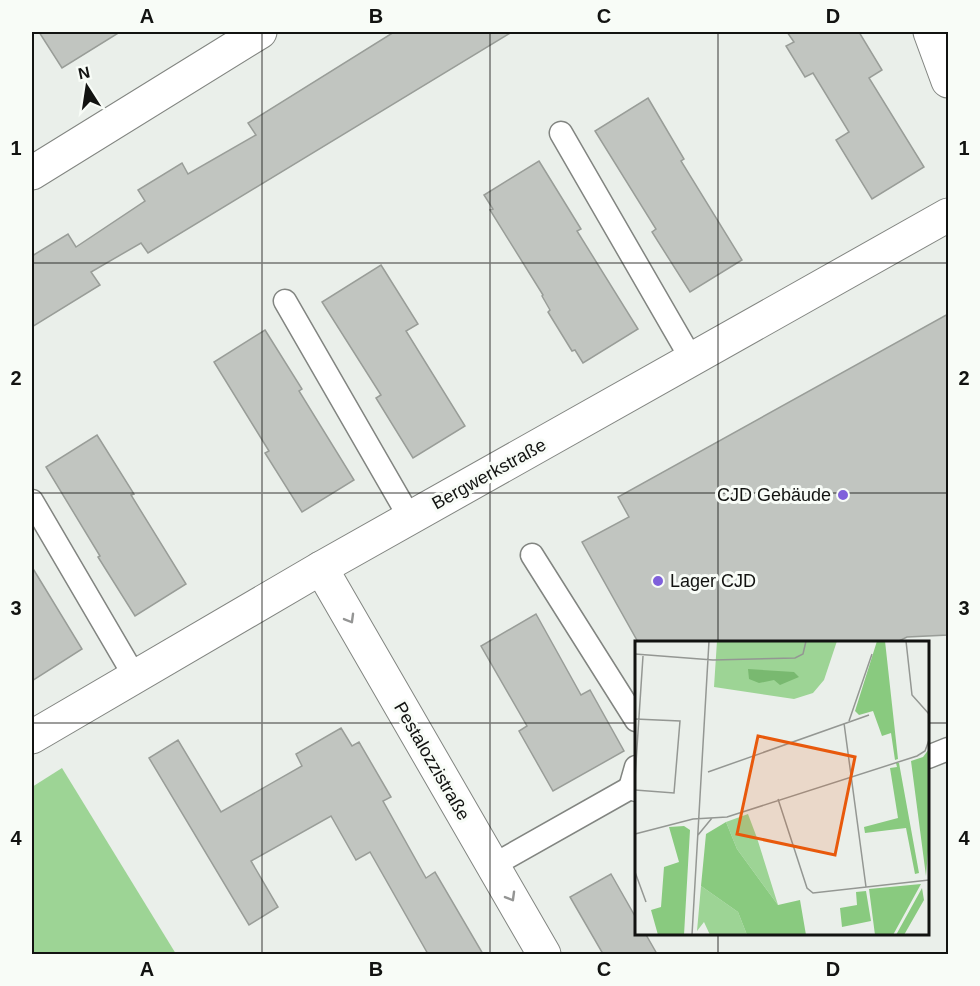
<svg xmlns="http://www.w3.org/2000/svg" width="980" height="986" viewBox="0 0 980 986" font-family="Helvetica,sans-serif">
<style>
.green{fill:#9dd495}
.building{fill:#c1c5c0;stroke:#999d98;stroke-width:1.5}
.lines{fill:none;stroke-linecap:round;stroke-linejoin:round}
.lane-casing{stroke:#828581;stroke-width:25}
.street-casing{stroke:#828581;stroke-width:35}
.lane{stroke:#fff;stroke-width:22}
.street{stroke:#fff;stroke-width:33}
.oneway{stroke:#949594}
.grid{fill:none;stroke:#121311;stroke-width:1.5;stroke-opacity:0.55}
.poi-dot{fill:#7f60db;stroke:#f8fcf7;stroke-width:2}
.labels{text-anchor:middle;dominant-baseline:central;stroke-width:6;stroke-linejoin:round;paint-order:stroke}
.street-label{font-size:18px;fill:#121311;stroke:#f8fcf7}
.poi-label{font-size:18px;fill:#121311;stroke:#f8fcf7;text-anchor:end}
.inset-road{fill:none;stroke:#949793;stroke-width:1.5}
.view{fill:#e8590c;fill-opacity:0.15;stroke:#e8590c;stroke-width:3}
.inset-edge{fill:none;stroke:#121311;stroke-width:3}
.neatline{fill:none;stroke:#121311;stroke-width:2}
.grid-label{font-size:20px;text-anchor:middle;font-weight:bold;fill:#121311}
</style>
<rect width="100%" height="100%" fill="#eaefea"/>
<!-- green -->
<path class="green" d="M62 768 176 954H32V787Z"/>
<!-- building -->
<g class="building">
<path d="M39 32H120L62 68Z"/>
<path d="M394 32H512L148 253 141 243 91 272 100 285 32 327V256L68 234 76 247 145 201 138 190 182 163 188 174 256 135 248 123Z"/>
<path d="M787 32H859L882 70 869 78 924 167 872 199 836 140 849 132 813 73 805 77 786 46 794 42Z"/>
<path d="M648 98 684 159 681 161 742 260 690 292 652 232 656 229 595 131Z"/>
<path d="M539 161 581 229 577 231 638 329 583 363 575 350 572 351 548 312 550 310 542 296 543 295 490 210 493 209 484 195Z"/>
<path d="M381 265 418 324 406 331 465 426 413 458 376 398 381 395 322 302Z"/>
<path d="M948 314V635L907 637 897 642H638L582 542 629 517 618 497Z"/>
<path d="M265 330 302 389 299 391 354 480 302 512 265 453 269 451 214 362Z"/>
<path d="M97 435 134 494 131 495 186 584 135 616 98 557 100 556 46 467Z"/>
<path d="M32 567 82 649 32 681Z"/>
<path d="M536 614 581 695 590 690 624 751 553 791 519 731 527 726 481 646Z"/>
<path d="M341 728 352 746 359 742 391 797 383 801 426 878 435 872 483 954H428L370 852 356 860 331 816 251 861 278 907 249 925 149 758 178 740 221 812 302 766 296 754Z"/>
<path d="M611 874 636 918V933H645L657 954H603L570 897Z"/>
</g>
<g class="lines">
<defs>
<g id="lane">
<path d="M561 133 692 360"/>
<path d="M285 301 410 518"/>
<path d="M32 501 135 677"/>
<path d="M532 555 636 720"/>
<path d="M928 757 948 749"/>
<path d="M630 788 636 767"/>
<path d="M492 866 630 788 636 790"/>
</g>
<g id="street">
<path d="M930 32 948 81"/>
<path d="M32 173 260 32"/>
<path d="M321 568 544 954"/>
<path d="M32 737 321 568 948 215"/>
</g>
</defs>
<!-- lane casing -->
<use href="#lane" class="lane-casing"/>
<!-- street casing -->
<use href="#street" class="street-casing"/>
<!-- lane -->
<use href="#lane" class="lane"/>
<!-- street -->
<use href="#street" class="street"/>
</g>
<!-- one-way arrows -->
<defs><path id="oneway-chevron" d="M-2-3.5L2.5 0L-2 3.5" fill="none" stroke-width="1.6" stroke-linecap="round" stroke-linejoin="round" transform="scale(1.5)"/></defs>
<g class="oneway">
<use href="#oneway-chevron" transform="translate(350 619) rotate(60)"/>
<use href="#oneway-chevron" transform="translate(511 897) rotate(60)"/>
</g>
<!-- grid -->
<path class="grid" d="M262 32V954M490 32V954M718 32V642M32 263H948M32 493H948M32 723H636M928 723H948M718 934V954"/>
<!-- markers -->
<g class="poi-dot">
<circle cx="843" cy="495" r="6"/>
<circle cx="658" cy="581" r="6"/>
</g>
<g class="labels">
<!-- street labels -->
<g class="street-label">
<text transform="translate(489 474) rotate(-29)">Bergwerkstraße</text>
<text transform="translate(432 761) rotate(60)">Pestalozzistraße</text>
</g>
<!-- poi labels -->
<g class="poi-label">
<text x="831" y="495">CJD Gebäude</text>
<text x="670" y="581" text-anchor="start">Lager CJD</text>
</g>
</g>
<!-- overview -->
<g transform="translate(635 641)">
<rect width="294" height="294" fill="#eaefea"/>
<path d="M82 0H202L189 39 178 52 159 58 79 46ZM113 173 122 197 143 264 102 208 91 181ZM66 245 103 271 112 294H75L69 281 62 290Z" fill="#9dd495"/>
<path d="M242 0H250L263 118 260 119 256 92 247 95 238 70 224 74 220 70ZM294 108V197L291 235 276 120 288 116ZM261 122H264L284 232 280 233 271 187 230 192 229 186 263 177 255 127 262 126ZM91 181 102 208 143 264 165 259 171 294H112L103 271 66 245 71 193ZM34 186 49 185 55 189 49 294H23L16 269 26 266 29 226 44 221ZM286 243 258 294H240L234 248ZM287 247 289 259 269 294H261ZM231 250 236 280 207 286 205 267 222 264 221 251Z" fill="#89ca7f"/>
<path d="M113 28 159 31 164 36 145 44 139 39 124 42 114 38Z" fill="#79b970"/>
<path class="inset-road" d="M271 0 277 54 294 73M0 13 78 19 160 17 168 13 171 0M0 78 45 80 39 152 0 149M214 80 237 13M209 82 231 246M73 131 234 74M0 137 8 15M143 158 172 247 178 252 294 239M0 193 58 178 92 176 282 115 290 110 294 99M63 194 77 177M0 231 11 261M57 294 74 0"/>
<path class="view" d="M123 95 220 116 200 214 102 193Z"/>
<rect width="294" height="294" class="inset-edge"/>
</g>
<!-- border -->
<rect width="980" height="986" fill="none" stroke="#f8fcf7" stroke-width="66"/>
<!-- north arrow -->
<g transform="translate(87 87) rotate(348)" stroke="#f8fcf7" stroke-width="4.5" paint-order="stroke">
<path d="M0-4.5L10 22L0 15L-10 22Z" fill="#121311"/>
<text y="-9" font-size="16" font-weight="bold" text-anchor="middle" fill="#121311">N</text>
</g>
<rect x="33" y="33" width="914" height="920" class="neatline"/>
<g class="grid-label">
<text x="147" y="23">A</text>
<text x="376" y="23">B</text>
<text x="604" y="23">C</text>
<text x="833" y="23">D</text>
<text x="16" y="155">1</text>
<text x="964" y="155">1</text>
<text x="16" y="385">2</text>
<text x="964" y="385">2</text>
<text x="16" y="615">3</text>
<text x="964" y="615">3</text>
<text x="16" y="845">4</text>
<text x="964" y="845">4</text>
<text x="147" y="976">A</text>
<text x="376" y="976">B</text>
<text x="604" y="976">C</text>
<text x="833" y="976">D</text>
</g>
</svg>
